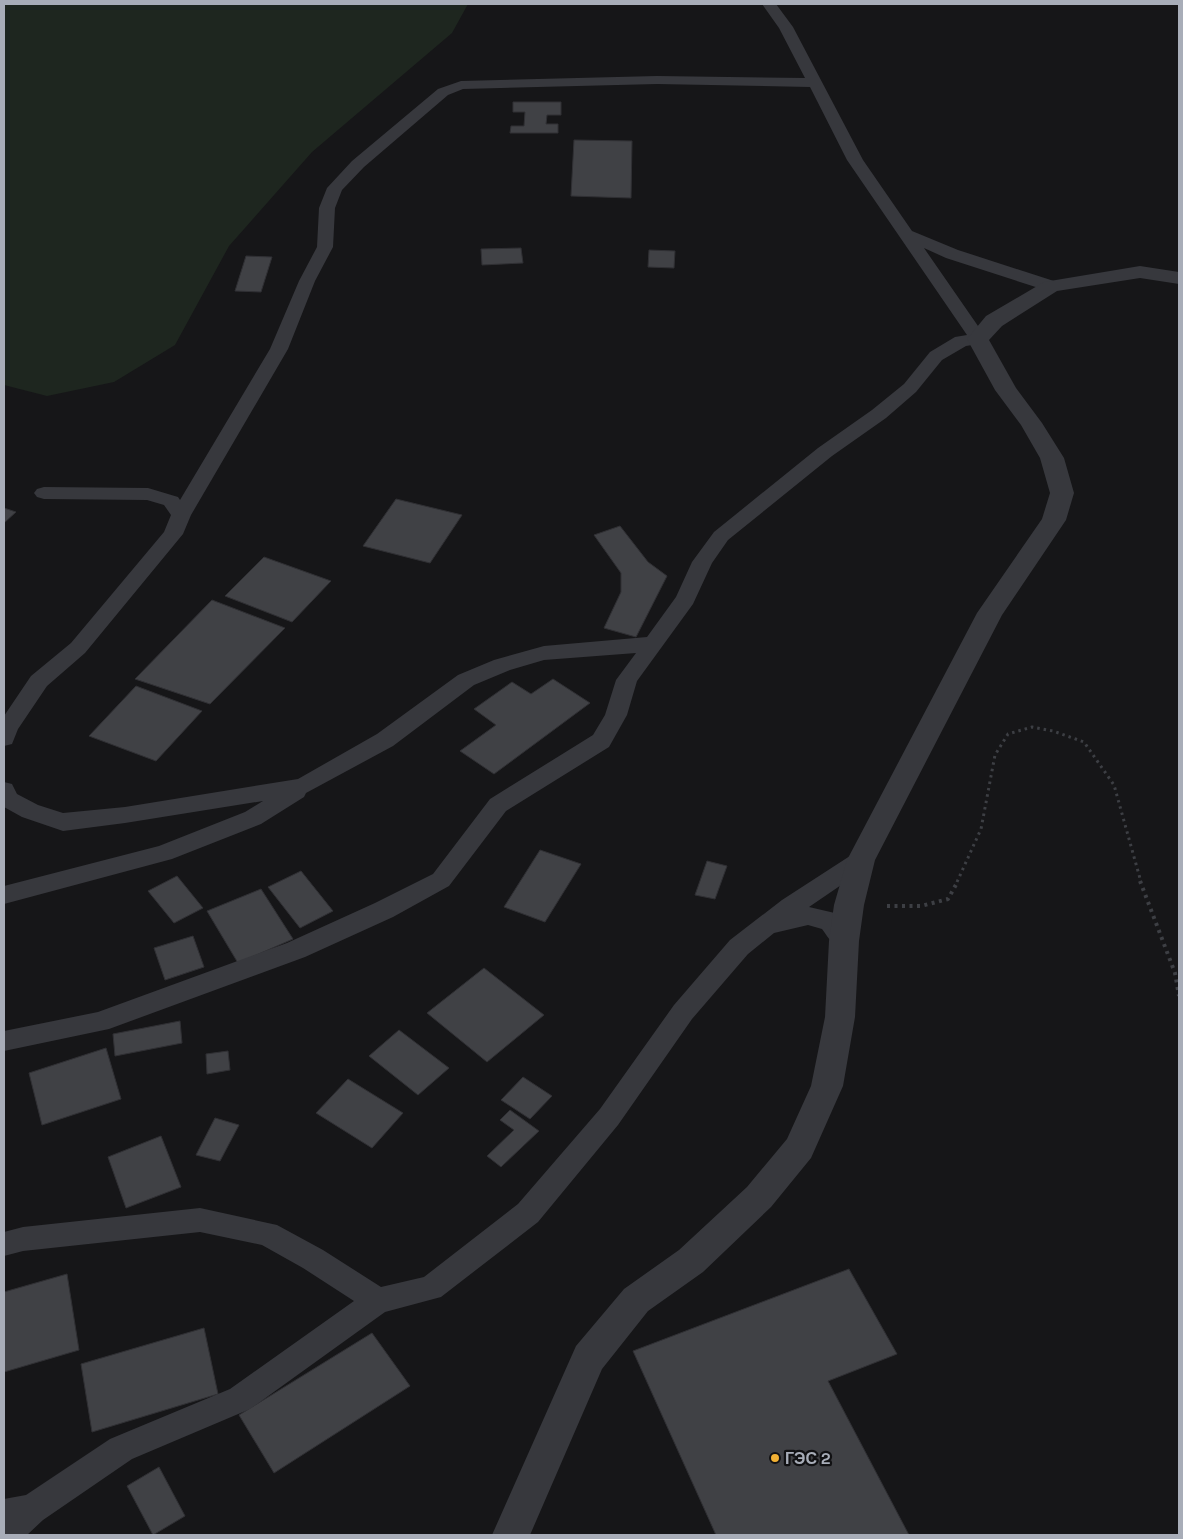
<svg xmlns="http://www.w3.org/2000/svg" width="1183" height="1539" viewBox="0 0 1183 1539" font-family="'Space Grotesk',sans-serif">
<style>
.green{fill:#1e261f}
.building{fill:#404145;stroke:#303034}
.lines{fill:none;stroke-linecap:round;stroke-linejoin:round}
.path-far1{stroke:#3d3f44;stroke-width:3;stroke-dasharray:2.5 4;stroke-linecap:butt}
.path{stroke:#3d3f44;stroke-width:4;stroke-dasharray:3 4.5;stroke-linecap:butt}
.service{fill:#37383d;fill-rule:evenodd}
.minor{fill:#37383d;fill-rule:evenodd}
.poi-dot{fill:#f2b134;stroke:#111113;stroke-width:2}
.labels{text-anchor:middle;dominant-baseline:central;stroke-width:4.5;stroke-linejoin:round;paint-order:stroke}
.near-poi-label{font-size:16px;font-weight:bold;fill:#a8adb8;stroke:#111113;text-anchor:start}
</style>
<rect width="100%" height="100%" fill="#161618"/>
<!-- green -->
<path class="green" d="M4 4H468L452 33 312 152 229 246 175 345 114 382 47 396 4 385Z"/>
<!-- building -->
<g class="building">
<path d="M513 102H561V115H547L546 124H558V133H510L511 126H524L525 112H513Z"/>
<path d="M574 140 632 141 631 198 571 196Z"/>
<path d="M521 248 523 263 482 265 481 249Z"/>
<path d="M649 250 675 251 674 268 648 267Z"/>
<path d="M246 256 272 257 261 292 235 291Z"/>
<path d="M396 499 462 515 430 563 363 546Z"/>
<path d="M4 508 16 512 4 523Z"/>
<path d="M620 526 648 562 667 576 636 637 604 628 621 592V573L594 535Z"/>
<path d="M264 557 331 581 292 622 225 596Z"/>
<path d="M212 600 285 628 210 704 135 679Z"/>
<path d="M553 679 590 703 494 774 460 751 496 725 474 709 512 682 531 694Z"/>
<path d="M136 686 202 711 156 761 89 736Z"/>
<path d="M540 850 581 864 545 922 504 907Z"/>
<path d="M707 861 727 866 715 899 695 895Z"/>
<path d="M301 871 333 911 300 928 268 887Z"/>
<path d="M177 876 203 908 174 923 148 891Z"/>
<path d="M261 889 293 939 238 963 207 911Z"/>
<path d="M193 936 204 967 165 980 154 948Z"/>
<path d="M484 968 544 1015 487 1062 427 1013Z"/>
<path d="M180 1021 182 1043 115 1056 113 1034Z"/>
<path d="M399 1030 449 1068 418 1095 369 1056Z"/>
<path d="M106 1048 121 1099 42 1125 29 1073Z"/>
<path d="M228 1051 230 1070 207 1074 206 1054Z"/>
<path d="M523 1077 552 1096 530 1119 501 1100Z"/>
<path d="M348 1079 403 1113 372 1148 316 1113Z"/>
<path d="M510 1110 539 1131 501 1167 487 1156 514 1130 500 1120Z"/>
<path d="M215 1118 239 1125 220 1161 196 1155Z"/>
<path d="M161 1136 181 1187 126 1208 108 1157Z"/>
<path d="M849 1269 897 1354 828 1381 909 1535H716L633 1351Z"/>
<path d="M67 1274 79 1350 4 1372V1292Z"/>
<path d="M204 1328 218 1394 92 1432 81 1364Z"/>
<path d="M372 1333 410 1386 274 1473 239 1415Z"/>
<path d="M159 1467 185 1516 153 1535 127 1486Z"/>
</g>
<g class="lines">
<!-- path-far1 -->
<path class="path-far1" d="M957 882 981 829 995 755 1008 734 1032 727 1053 731 1084 742 1114 785 1141 882"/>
<!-- path -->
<g class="path">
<path d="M1140 881 1175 973 1179 996"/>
<path d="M887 906H921L948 899 958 881"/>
</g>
<!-- service -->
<g class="service">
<path d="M762 4H776L793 27 863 160 912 231 958 250 1057 282 1060 286 1057 290H1045L946 258 924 248 987 339 984 343 966 346 942 360 916 392 886 418 832 456 728 540 712 563 693 604 637 681 627 715 609 747 506 811 449 886 393 917 305 957 109 1029 4 1051V1031L98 1012 287 943 375 903 433 874 490 799 593 735 605 715 616 680 636 653 544 660 510 670 474 685 393 746 306 793 304 797 261 824 172 859 4 904V886L159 846 245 812 263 801 125 823 63 831 22 817 4 807V782L12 784 17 794 38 805 63 813 125 807 298 779 377 734 458 675 494 660 544 646 647 637 676 597 692 562 714 532 818 448 872 410 904 384 930 352 955 337 967 335 847 160 810 87 657 84 463 89 448 95 364 167 342 190 335 208 333 247 315 281 288 349 191 515 183 534 85 653 47 686 18 729 12 744 4 746V716L31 676 71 643 164 532 171 515 164 505 147 500 44 499 37 497 34 493 37 489 44 487 148 488 178 497 180 500 270 349 299 281 317 247 319 208 327 188 352 161 438 89 461 81 657 76 805 78 779 28Z"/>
<path d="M861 851 869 854 873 860 869 866 809 907 839 914 856 941 853 948C836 953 831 941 822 929L808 925 774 933 748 954 692 1019 618 1125 538 1222 441 1297 385 1312 250 1409 132 1459 43 1520 27 1535H4V1499L26 1495 110 1439 230 1389 354 1301 303 1268 262 1245 200 1232 23 1251 4 1256V1232L23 1227 200 1208 277 1225 323 1250 381 1287 424 1277 518 1204 600 1109 674 1005 730 940 782 900 853 854Z"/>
</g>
<!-- minor -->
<path class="minor" d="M1140 266 1179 272V284L1140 278 1057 291 1002 326 989 340 1016 388 1042 423 1064 458 1074 493 1066 520 1002 615 875 860 864 905 859 941 855 1017 843 1086 811 1158 771 1207 703 1272 648 1311 602 1369 530 1535H492L576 1346 624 1289 679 1250 747 1187 787 1139 811 1086 825 1017 829 941 834 905 847 860 977 613 1042 519 1050 493 1040 458 1021 425 995 390 967 339 986 316 1044 282Z"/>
</g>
<!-- markers -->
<circle class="poi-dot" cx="775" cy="1458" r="5"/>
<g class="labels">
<!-- near-poi labels -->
<g class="near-poi-label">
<text x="785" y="1458">ГЭС 2</text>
</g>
</g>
<!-- border -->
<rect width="1183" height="1539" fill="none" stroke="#a8adb8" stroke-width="10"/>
</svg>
